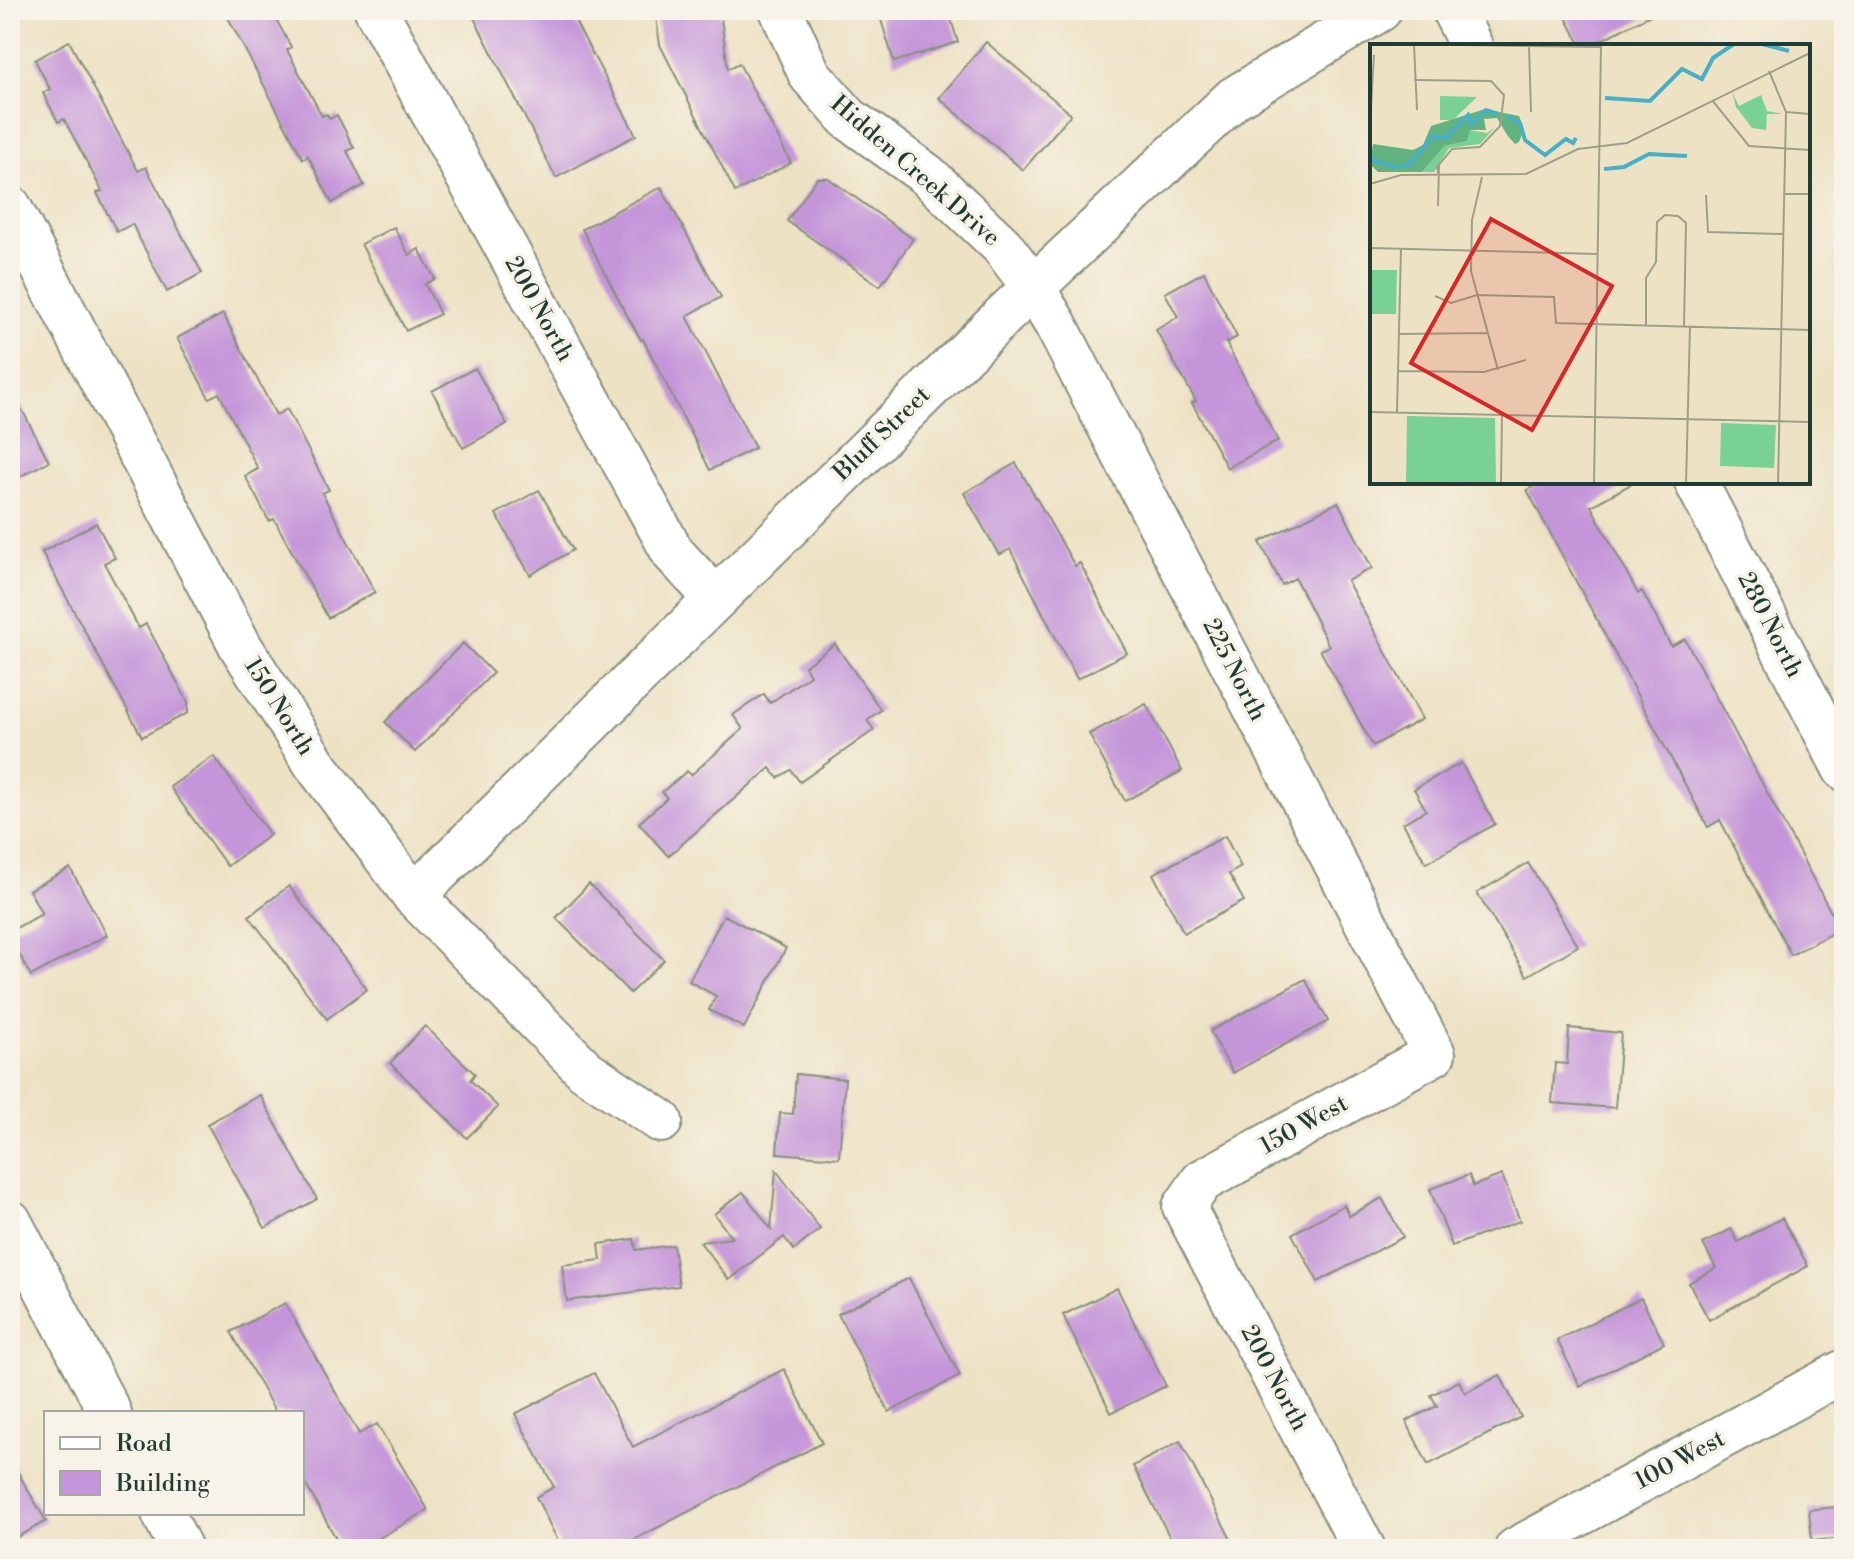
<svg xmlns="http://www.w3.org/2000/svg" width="1854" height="1559" viewBox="0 0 1854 1559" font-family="'Libre Bodoni',serif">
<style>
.building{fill:#c495d9}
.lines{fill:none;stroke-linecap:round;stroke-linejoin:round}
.minor-casing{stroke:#86907c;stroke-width:46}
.minor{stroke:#fff;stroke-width:42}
.labels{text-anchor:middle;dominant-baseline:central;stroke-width:7;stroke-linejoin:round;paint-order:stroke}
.street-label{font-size:24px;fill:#1f3d34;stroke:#f7f3e8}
.inset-river{fill:none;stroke:#48afc8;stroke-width:4}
.inset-road{fill:none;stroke:#9ba08a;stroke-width:2}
.view{fill:#d62828;fill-opacity:0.15;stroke:#d62828;stroke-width:4}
.inset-edge{fill:none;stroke:#1f3d34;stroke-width:4}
</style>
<rect width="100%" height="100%" fill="#f7f3e8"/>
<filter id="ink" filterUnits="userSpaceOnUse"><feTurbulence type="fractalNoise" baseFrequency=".0125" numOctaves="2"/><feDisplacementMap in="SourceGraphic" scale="16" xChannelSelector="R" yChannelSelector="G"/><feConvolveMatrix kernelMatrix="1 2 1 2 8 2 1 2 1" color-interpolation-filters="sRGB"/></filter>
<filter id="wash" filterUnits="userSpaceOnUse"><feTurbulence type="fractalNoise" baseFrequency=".006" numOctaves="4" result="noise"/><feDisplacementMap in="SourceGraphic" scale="32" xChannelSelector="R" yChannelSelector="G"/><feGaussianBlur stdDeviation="1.8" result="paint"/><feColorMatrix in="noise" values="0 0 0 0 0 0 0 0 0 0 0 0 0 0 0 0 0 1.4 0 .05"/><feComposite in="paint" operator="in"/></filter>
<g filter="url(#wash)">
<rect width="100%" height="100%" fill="#eee2c4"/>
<g id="blocks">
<!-- building -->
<g class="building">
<path d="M224 10H271L291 47 287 50 322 116 327 114 330 119 337 115 354 148 347 151 364 185 332 203 308 156 303 159Z"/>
<path d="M470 10H569L636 135 556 178Z"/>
<path d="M655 10H720L728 69 739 63 791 163 735 192 660 45Z"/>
<path d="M878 10H948L958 42 894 62Z"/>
<path d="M1562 10H1660L1590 46H1581Z"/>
<path d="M69 41 138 171 146 167 202 273 167 292 132 224 117 232 97 193 102 191 64 119 58 122 43 93 50 89 35 60Z"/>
<path d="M986 42 1071 114 1023 170 939 98Z"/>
<path d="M817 178H828L913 239 880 286 787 221Z"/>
<path d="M661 187 721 297 687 316 755 448 710 470 643 339 641 340 622 306 582 229Z"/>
<path d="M394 227 409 255 419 249 435 279 425 284 440 314 406 331 361 244Z"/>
<path d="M1204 272 1237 337 1226 343 1278 441 1227 468 1192 403 1196 401 1156 330 1178 317 1165 293Z"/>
<path d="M223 314 276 415 287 409 329 490 322 493 375 592 328 618 274 519 269 521 245 476 258 469 219 393 209 398 177 338Z"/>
<path d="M475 368 507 424 463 448 432 391Z"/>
<path d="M10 387 49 461 10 482Z"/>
<path d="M1016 463 1075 566 1080 563 1127 653 1077 679 1010 549 999 555 964 493Z"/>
<path d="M1542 482H1635L1591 506 1638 594 1642 591 1671 646 1685 639 1840 929 1791 955 1720 820 1708 827 1527 490Z"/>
<path d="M539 490 573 550 530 575 496 514Z"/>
<path d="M1338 502 1372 568 1347 581 1422 719 1373 746 1320 650 1329 646 1295 578 1282 585 1260 542Z"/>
<path d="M96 523 115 558 104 563 139 628 146 624 188 702V713L142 737 42 552Z"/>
<path d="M463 643 493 673 415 752 385 722Z"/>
<path d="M835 644 881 710 867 720 874 730 800 782 791 770 778 778 770 768 668 856 639 823 667 798 662 792 687 771 691 775 743 729 733 715 764 694 770 703 810 675 805 666Z"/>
<path d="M1146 704 1182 771 1125 801 1089 734Z"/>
<path d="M214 756 270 835 227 866 170 787Z"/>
<path d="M1461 763 1495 824 1426 863 1403 823 1426 810 1414 789Z"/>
<path d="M1225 836 1241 867 1229 874 1244 901 1184 933 1153 874Z"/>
<path d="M1528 863 1578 946 1527 976 1477 893Z"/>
<path d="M70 868 107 935 31 976 10 937V931L42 914 29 890Z"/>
<path d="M589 884 664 960 630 993 556 918Z"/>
<path d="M289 886 367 989 327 1019 249 916Z"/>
<path d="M724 915 786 948 744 1028 709 1010 716 996 689 981Z"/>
<path d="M1305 979 1328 1021 1233 1073 1210 1031Z"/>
<path d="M425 1026 475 1074 470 1080 498 1107 467 1138 390 1063Z"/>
<path d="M1569 1028 1621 1033 1615 1108 1552 1103 1555 1063 1567 1064Z"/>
<path d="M796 1074 845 1079 839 1158 777 1153 780 1113 793 1114Z"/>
<path d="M260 1095 317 1199 265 1228 207 1124Z"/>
<path d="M776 1170 820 1229 794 1250 784 1237 729 1280 700 1242 732 1238 714 1214 743 1192 771 1229Z"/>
<path d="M1469 1175 1473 1186 1502 1175 1520 1221 1452 1246 1430 1189Z"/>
<path d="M1382 1198 1403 1237 1318 1282 1292 1234 1344 1205 1349 1216Z"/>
<path d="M1782 1218 1808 1266 1709 1320 1689 1283 1716 1268 1703 1244 1731 1229 1738 1242Z"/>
<path d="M634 1239 636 1250 673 1245 679 1286 567 1301 562 1265 601 1260 599 1244Z"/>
<path d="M909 1278 960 1376 889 1412 838 1314Z"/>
<path d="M1117 1288 1166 1386 1111 1413 1063 1315Z"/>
<path d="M1641 1298 1664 1343 1580 1386 1557 1340Z"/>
<path d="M285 1303 359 1434 377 1424 428 1510 360 1549H342L302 1478V1413H276L231 1332Z"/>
<path d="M784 1369 822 1443 616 1549H562L536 1497 554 1487 515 1414 594 1373 633 1447Z"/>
<path d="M1500 1375 1521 1417 1428 1465 1406 1421 1437 1406 1431 1395 1459 1381 1465 1393Z"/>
<path d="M1180 1441 1236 1549H1176L1133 1466Z"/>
<path d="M10 1459 46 1521 10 1541Z"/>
<path d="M1844 1506V1538L1812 1541 1809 1510Z"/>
</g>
</g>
</g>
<g filter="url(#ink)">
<use href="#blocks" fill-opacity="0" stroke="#86907c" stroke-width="2"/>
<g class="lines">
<defs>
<g id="minor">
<path d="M376 10 673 553 715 598"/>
<path d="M781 10 810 75 848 118 927 175 1002 246 1033 287 1056 325 1434 1054 1202 1181 1184 1207 1364 1549"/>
<path d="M1453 10 1471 46"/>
<path d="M10 207 241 647 315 764 414 896 585 1070 661 1121"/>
<path d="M1696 482 1844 769"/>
<path d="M414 896 1004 315 1234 98 1380 10"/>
<path d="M10 1221 110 1413"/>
<path d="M163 1513 181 1549"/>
<path d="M1516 1549 1844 1371"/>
</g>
</defs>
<!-- minor casing -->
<use href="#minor" class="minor-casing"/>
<!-- minor -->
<use href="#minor" class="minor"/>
</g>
</g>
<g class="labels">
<!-- street labels -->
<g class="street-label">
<text transform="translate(915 171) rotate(41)">Hidden Creek Drive</text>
<text transform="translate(539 309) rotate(61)">200 North</text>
<text transform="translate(882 434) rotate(-44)">Bluff Street</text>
<text transform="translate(1770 625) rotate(63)">280 North</text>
<text transform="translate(1234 670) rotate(63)">225 North</text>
<text transform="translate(279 707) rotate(58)">150 North</text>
<text transform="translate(1304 1125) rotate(-29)">150 West</text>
<text transform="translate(1274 1378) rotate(62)">200 North</text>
<text transform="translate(1680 1460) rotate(-28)">100 West</text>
</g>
</g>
<!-- overview -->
<g transform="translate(1370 44)">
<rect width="440" height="440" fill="#eee2c4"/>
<path d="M362 48 369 62 391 51 397 67 413 70H397L396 86 382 84 366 63ZM70 52 107 53 83 76H70ZM125 83 110 100 79 104 64 128H52L73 102 97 97 99 86 117 89ZM0 226H27L26 270H0ZM37 372 125 374 126 440H36ZM351 379 406 381 404 424 350 422Z" fill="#79d196"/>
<path d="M115 65 149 72 154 85 149 98 145 100 137 91 127 74 114 75 116 86H100L97 97 74 102 52 128H8L0 120 3 100 43 106 53 101 61 82Z" fill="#62b37f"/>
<path class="inset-river" d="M392 0 419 7M235 54 280 57 312 25 332 35 343 14 364 0M137 72 150 79 155 96 175 111 196 95 203 99 206 94M0 115 25 123 39 121 63 92 75 94 98 71 101 81 116 66 128 70M234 125 254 123 279 110 317 112"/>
<path class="inset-road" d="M24 0 231 3M44 1 47 66M159 3 161 68M399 27 416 68 408 440M44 36 121 37 134 51 130 82 110 103 82 105 67 123 69 132M342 56 379 102 440 106M416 68 440 70M0 82 4 11M112 133 102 176 101 227 128 326M0 140 31 131 156 130 208 105 257 99 440 9M414 150H440M336 151 338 188 413 190M68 162 69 121M0 204 227 210M65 252 81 259 107 251 184 253 186 279 440 286M276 282V234L286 218 287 178 295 171 308 172 316 179 314 283M29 290 118 289M28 327 114 328 156 316M0 368 440 378M27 368 31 204M131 440 132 371M224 440 231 0M316 440 320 283"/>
<path class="view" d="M121 175 242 242 162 386 41 319Z"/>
<rect width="440" height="440" class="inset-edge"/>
</g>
<!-- margin -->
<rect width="1854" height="1559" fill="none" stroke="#f7f3e8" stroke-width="40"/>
<!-- legend -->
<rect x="44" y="1411" width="260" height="104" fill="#f7f3e8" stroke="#a1aaa0" stroke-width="2"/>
<rect x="60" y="1437" width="40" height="12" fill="#ffffff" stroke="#a1aaa0" stroke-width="2"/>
<text x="116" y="1451" font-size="24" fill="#1f3d34">Road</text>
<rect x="60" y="1471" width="40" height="24" fill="#c495d9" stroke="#a1aaa0" stroke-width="2"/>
<text x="116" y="1491" font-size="24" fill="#1f3d34">Building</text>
</svg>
